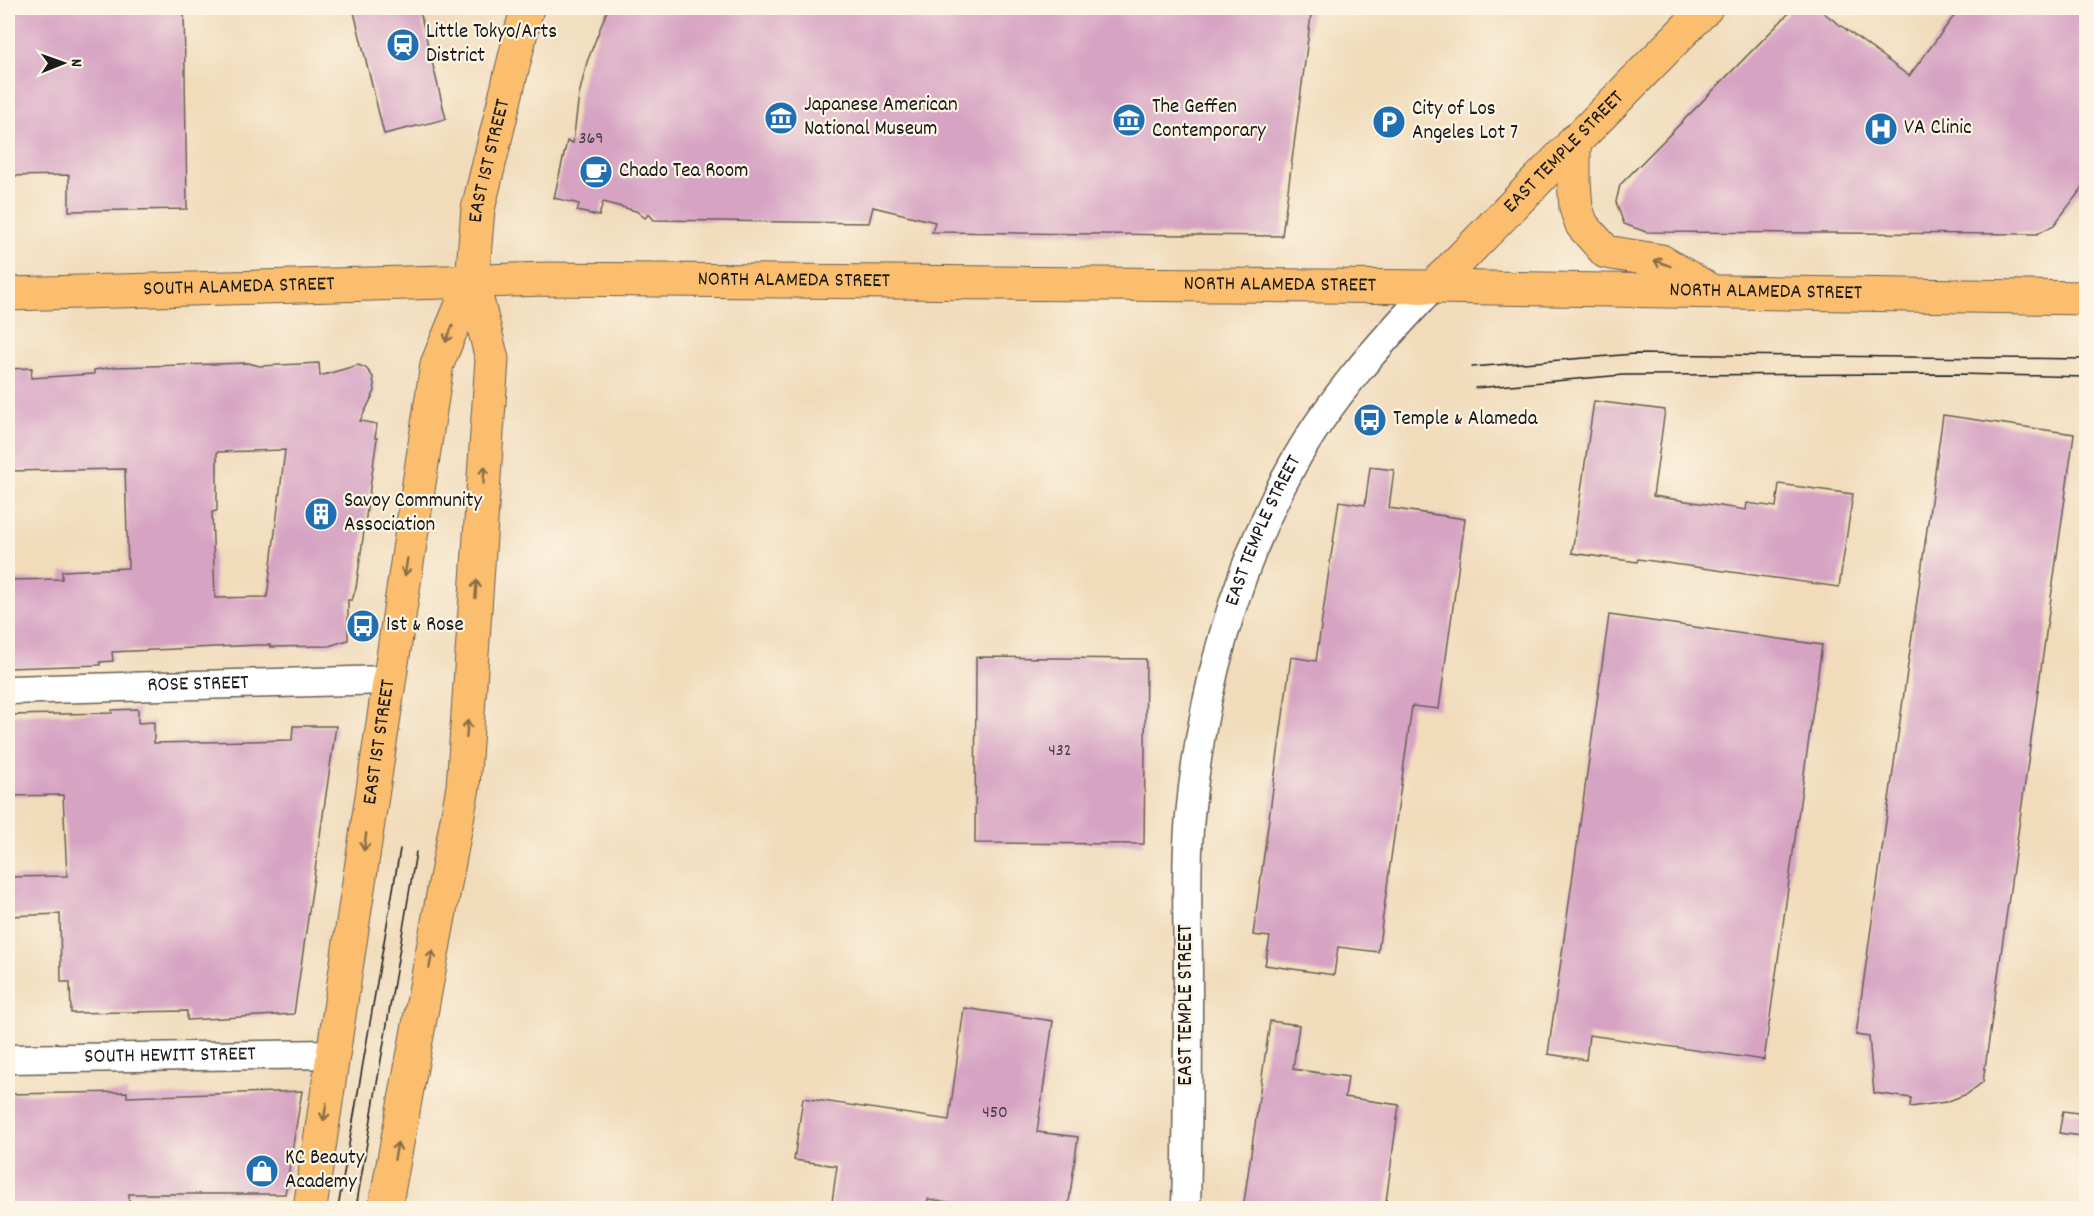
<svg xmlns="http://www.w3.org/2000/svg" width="2094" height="1216" viewBox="0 0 2094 1216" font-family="Dekko,sans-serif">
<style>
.building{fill:#d6a3c2;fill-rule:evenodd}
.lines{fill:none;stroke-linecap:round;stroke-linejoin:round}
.minor-casing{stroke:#675f54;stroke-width:31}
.major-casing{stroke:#675f54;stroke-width:35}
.minor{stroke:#fff;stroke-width:28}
.major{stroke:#fabe6e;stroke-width:33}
.tram{stroke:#1c1c1c;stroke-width:1.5}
.oneway{stroke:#8b6d45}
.labels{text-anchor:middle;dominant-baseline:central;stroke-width:4.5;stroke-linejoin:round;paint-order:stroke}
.number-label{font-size:18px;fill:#4a3e46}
.poi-label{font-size:21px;fill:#1c1c1c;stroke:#fcf5e5;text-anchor:start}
.street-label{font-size:21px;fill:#1c1c1c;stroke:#fcf5e5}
</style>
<rect width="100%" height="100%" fill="#fcf5e5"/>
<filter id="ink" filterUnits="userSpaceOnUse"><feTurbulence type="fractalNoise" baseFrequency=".0167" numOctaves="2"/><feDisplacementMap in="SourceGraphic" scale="12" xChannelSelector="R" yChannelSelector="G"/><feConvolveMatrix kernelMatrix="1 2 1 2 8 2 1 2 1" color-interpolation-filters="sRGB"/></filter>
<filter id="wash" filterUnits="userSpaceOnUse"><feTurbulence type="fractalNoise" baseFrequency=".008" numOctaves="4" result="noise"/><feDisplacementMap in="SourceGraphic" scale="24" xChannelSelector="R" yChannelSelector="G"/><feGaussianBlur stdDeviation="1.35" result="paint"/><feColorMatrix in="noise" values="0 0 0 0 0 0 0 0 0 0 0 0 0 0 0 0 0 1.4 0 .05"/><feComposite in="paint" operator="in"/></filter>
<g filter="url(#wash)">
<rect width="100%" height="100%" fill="#f1dbbb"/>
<g id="blocks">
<!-- building -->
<g class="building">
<path d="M8 8H184L187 209 69 211V175L8 176Z"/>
<path d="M353 8H419L446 119 384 134Z"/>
<path d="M608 8H1312L1282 236 932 232 935 222 873 207 869 223 654 220 649 214 645 218 636 211 603 202 599 216 577 211 579 204 554 198 567 141 573 143 579 95 587 62Z"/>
<path d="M1794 8H1817L1909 76 1960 8H2086V183L2054 225 2037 234 1646 232 1624 224 1616 202 1620 185Z"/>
<path d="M248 363 260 366 319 363 320 376 358 365 366 368 373 377 375 391 360 421 377 424 375 438H377L356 588 352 600H348V640L329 646 270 647V645H257L112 652 113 661 100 662V665L8 668V580L62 579V571L128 568 125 469 8 471V369L32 368 31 378 94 374V370L116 367ZM285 450 267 597 215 598 212 512 217 511V452Z"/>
<path d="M1594 401 1665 410 1653 496 1746 510 1747 503 1776 507 1779 484 1853 494 1839 587 1638 559 1637 562 1572 553Z"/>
<path d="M1943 415 2074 434 1983 1082 1967 1094 1946 1102 1910 1107 1911 1098 1874 1093 1869 1037 1856 1035Z"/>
<path d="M1370 467 1394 470 1389 508 1465 519 1439 709 1412 706 1378 952 1338 947 1334 975 1265 965 1270 937 1253 935 1291 657 1316 661 1339 501 1365 505Z"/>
<path d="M1609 615 1822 645 1764 1060 1589 1035 1586 1060 1548 1054Z"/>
<path d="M976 657 1146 659 1144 844 975 843Z"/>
<path d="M138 709V723L154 722V743L292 740 293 726H336L294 1014 187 1020V1011L71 1013 70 982H61L60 914 8 916V877L67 876 63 795 8 796V715L112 713V710Z"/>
<path d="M964 1008 1053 1021 1037 1132 1078 1137 1068 1209H995L928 1199 926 1209H831L837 1166 794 1160 803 1098 949 1120Z"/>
<path d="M1270 1021 1299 1025 1293 1069 1348 1077 1345 1097 1399 1105 1385 1209H1243Z"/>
<path d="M302 1091 285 1194H129V1209H8V1094L127 1092V1097Z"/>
<path d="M2063 1111 2085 1114 2082 1136 2059 1133Z"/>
</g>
</g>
</g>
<g filter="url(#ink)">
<use href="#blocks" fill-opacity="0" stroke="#675f54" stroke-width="1.5"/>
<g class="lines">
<defs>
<g id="minor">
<path id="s1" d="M8 690 389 680"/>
<path id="s2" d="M8 1059 334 1054"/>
<path id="s3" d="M1186 1208C1188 1132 1188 1056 1188 980 1188 926 1185 870 1190 816 1201 696 1234 572 1292 466 1329 399 1381 342 1433 287"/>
</g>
<g id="major">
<path d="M1574 141V181L1576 208 1582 225 1606 252 1661 261 1711 291"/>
<path id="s4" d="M1433 287 1706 8"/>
<path id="s5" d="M8 294 549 279 1433 287 2086 298"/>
<path id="s6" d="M310 1208 437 364 472 280 478 209 527 8"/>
<path d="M385 1208 463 787 492 359 472 280"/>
</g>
</defs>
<!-- minor casing -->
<use href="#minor" class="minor-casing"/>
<!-- major casing -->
<use href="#major" class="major-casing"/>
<!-- minor -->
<use href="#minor" class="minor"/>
<!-- major -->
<use href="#major" class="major"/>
<!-- tram -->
<g class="tram">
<path d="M1472 367 1634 354 2086 359"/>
<path d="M1475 388 1623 375 1958 374 2086 377"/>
<path d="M338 1208 400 849"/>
<path d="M356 1208 416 852"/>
</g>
</g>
<!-- one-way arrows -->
<defs><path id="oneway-shaft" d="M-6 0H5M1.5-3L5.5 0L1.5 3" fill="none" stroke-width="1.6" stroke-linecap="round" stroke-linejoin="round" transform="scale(1.5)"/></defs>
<g class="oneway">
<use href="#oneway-shaft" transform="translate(1662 263) rotate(-159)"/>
<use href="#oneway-shaft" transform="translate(449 334) rotate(113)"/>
<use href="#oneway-shaft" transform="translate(484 475) rotate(-86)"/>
<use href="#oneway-shaft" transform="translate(406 567) rotate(99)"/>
<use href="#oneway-shaft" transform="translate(476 589) rotate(-86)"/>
<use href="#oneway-shaft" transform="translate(467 729) rotate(-86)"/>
<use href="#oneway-shaft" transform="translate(365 842) rotate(98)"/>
<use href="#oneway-shaft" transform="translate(431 959) rotate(-80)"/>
<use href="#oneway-shaft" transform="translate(325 1112) rotate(99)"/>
<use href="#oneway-shaft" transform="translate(396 1151) rotate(-80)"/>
</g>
</g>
<!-- icons -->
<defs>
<symbol id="station-disc" viewBox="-11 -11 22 22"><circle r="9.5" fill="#1f6fb2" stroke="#fcf5e5"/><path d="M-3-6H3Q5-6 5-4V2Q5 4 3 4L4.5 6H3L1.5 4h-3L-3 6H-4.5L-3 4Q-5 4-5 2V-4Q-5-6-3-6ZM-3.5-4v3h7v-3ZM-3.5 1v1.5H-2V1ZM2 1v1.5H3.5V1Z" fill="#fff"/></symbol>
<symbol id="museum-disc" viewBox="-11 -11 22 22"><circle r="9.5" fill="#1f6fb2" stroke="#fcf5e5"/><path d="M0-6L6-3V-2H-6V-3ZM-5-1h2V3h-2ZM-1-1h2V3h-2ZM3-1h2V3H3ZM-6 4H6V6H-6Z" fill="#fff"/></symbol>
<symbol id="parking-disc" viewBox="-11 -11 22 22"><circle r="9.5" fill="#1f6fb2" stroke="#fcf5e5"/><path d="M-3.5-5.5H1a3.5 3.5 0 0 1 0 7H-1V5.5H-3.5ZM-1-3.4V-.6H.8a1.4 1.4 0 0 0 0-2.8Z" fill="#fff"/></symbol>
<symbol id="hospital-disc" viewBox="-11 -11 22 22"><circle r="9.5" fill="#1f6fb2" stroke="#fcf5e5"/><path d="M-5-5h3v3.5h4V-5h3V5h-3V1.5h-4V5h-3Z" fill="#fff"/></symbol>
<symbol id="cafe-disc" viewBox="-11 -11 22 22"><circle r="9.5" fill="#1f6fb2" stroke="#fcf5e5"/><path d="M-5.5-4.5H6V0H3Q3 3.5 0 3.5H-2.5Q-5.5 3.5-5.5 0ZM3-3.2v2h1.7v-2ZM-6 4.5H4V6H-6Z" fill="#fff"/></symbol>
<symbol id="bus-disc" viewBox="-11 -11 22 22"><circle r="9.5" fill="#1f6fb2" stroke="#fcf5e5"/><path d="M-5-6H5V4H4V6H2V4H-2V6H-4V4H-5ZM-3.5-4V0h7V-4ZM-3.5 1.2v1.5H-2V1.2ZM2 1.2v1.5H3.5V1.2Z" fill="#fff"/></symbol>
<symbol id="building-disc" viewBox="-11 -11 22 22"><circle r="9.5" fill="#1f6fb2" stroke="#fcf5e5"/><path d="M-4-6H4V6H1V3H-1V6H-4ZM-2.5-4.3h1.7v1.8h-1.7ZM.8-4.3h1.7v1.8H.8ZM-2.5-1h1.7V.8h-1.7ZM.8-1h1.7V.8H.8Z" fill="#fff"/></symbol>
<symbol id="shop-disc" viewBox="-11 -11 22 22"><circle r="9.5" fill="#1f6fb2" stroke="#fcf5e5"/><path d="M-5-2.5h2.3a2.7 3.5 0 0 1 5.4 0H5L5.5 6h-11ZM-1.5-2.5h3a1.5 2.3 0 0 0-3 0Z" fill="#fff"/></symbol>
</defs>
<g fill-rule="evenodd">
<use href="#station-disc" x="384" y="26" width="38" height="38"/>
<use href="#museum-disc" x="762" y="99" width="38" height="38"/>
<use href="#museum-disc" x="1110" y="101" width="38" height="38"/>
<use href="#parking-disc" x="1370" y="103" width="38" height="38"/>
<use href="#hospital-disc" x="1862" y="110" width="38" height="38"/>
<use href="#cafe-disc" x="577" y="153" width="38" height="38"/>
<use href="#bus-disc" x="1351" y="401" width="38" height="38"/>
<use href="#building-disc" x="302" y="495" width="38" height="38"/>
<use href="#bus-disc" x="344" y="607" width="38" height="38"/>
<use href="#shop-disc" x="243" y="1152" width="38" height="38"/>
</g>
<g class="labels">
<!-- number labels -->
<g class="number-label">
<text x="591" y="139">369</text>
<text x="1060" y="751">432</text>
<text x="995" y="1113">450</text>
</g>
<!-- poi labels -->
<g class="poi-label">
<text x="426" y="33">Little Tokyo/Arts<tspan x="426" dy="24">District</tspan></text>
<text x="804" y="106">Japanese American<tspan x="804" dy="24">National Museum</tspan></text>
<text x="1152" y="108">The Geffen<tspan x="1152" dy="24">Contemporary</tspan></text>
<text x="1412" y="110">City of Los<tspan x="1412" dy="24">Angeles Lot 7</tspan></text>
<text x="1904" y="129">VA Clinic</text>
<text x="619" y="172">Chado Tea Room</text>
<text x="1393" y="420">Temple &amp; Alameda</text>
<text x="344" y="502">Savoy Community<tspan x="344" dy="24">Association</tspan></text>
<text x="386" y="626">1st &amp; Rose</text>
<text x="285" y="1159">KC Beauty<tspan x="285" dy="24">Academy</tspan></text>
</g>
<!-- street labels -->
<g class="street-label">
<text stroke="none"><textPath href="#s4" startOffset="188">EAST TEMPLE STREET</textPath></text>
<text stroke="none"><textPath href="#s6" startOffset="1065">EAST 1ST STREET</textPath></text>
<text stroke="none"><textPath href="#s5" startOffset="786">NORTH ALAMEDA STREET</textPath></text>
<text stroke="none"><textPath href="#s5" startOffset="1272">NORTH ALAMEDA STREET</textPath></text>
<text stroke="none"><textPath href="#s5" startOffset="231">SOUTH ALAMEDA STREET</textPath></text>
<text stroke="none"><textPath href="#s5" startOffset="1758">NORTH ALAMEDA STREET</textPath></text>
<text stroke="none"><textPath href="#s3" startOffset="688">EAST TEMPLE STREET</textPath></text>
<text stroke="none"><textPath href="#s1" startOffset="190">ROSE STREET</textPath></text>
<text stroke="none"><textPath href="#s6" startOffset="471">EAST 1ST STREET</textPath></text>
<text transform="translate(1187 1005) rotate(-90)">EAST TEMPLE STREET</text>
<text stroke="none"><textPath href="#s2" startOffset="162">SOUTH HEWITT STREET</textPath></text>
</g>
</g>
<!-- margin -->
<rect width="2094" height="1216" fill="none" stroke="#fcf5e5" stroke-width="30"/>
<!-- north arrow -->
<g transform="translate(63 63) rotate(89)" stroke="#fcf5e5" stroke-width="4.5" paint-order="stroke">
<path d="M0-4.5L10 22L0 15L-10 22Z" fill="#1c1c1c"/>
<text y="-9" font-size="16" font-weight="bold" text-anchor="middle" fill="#1c1c1c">N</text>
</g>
</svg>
